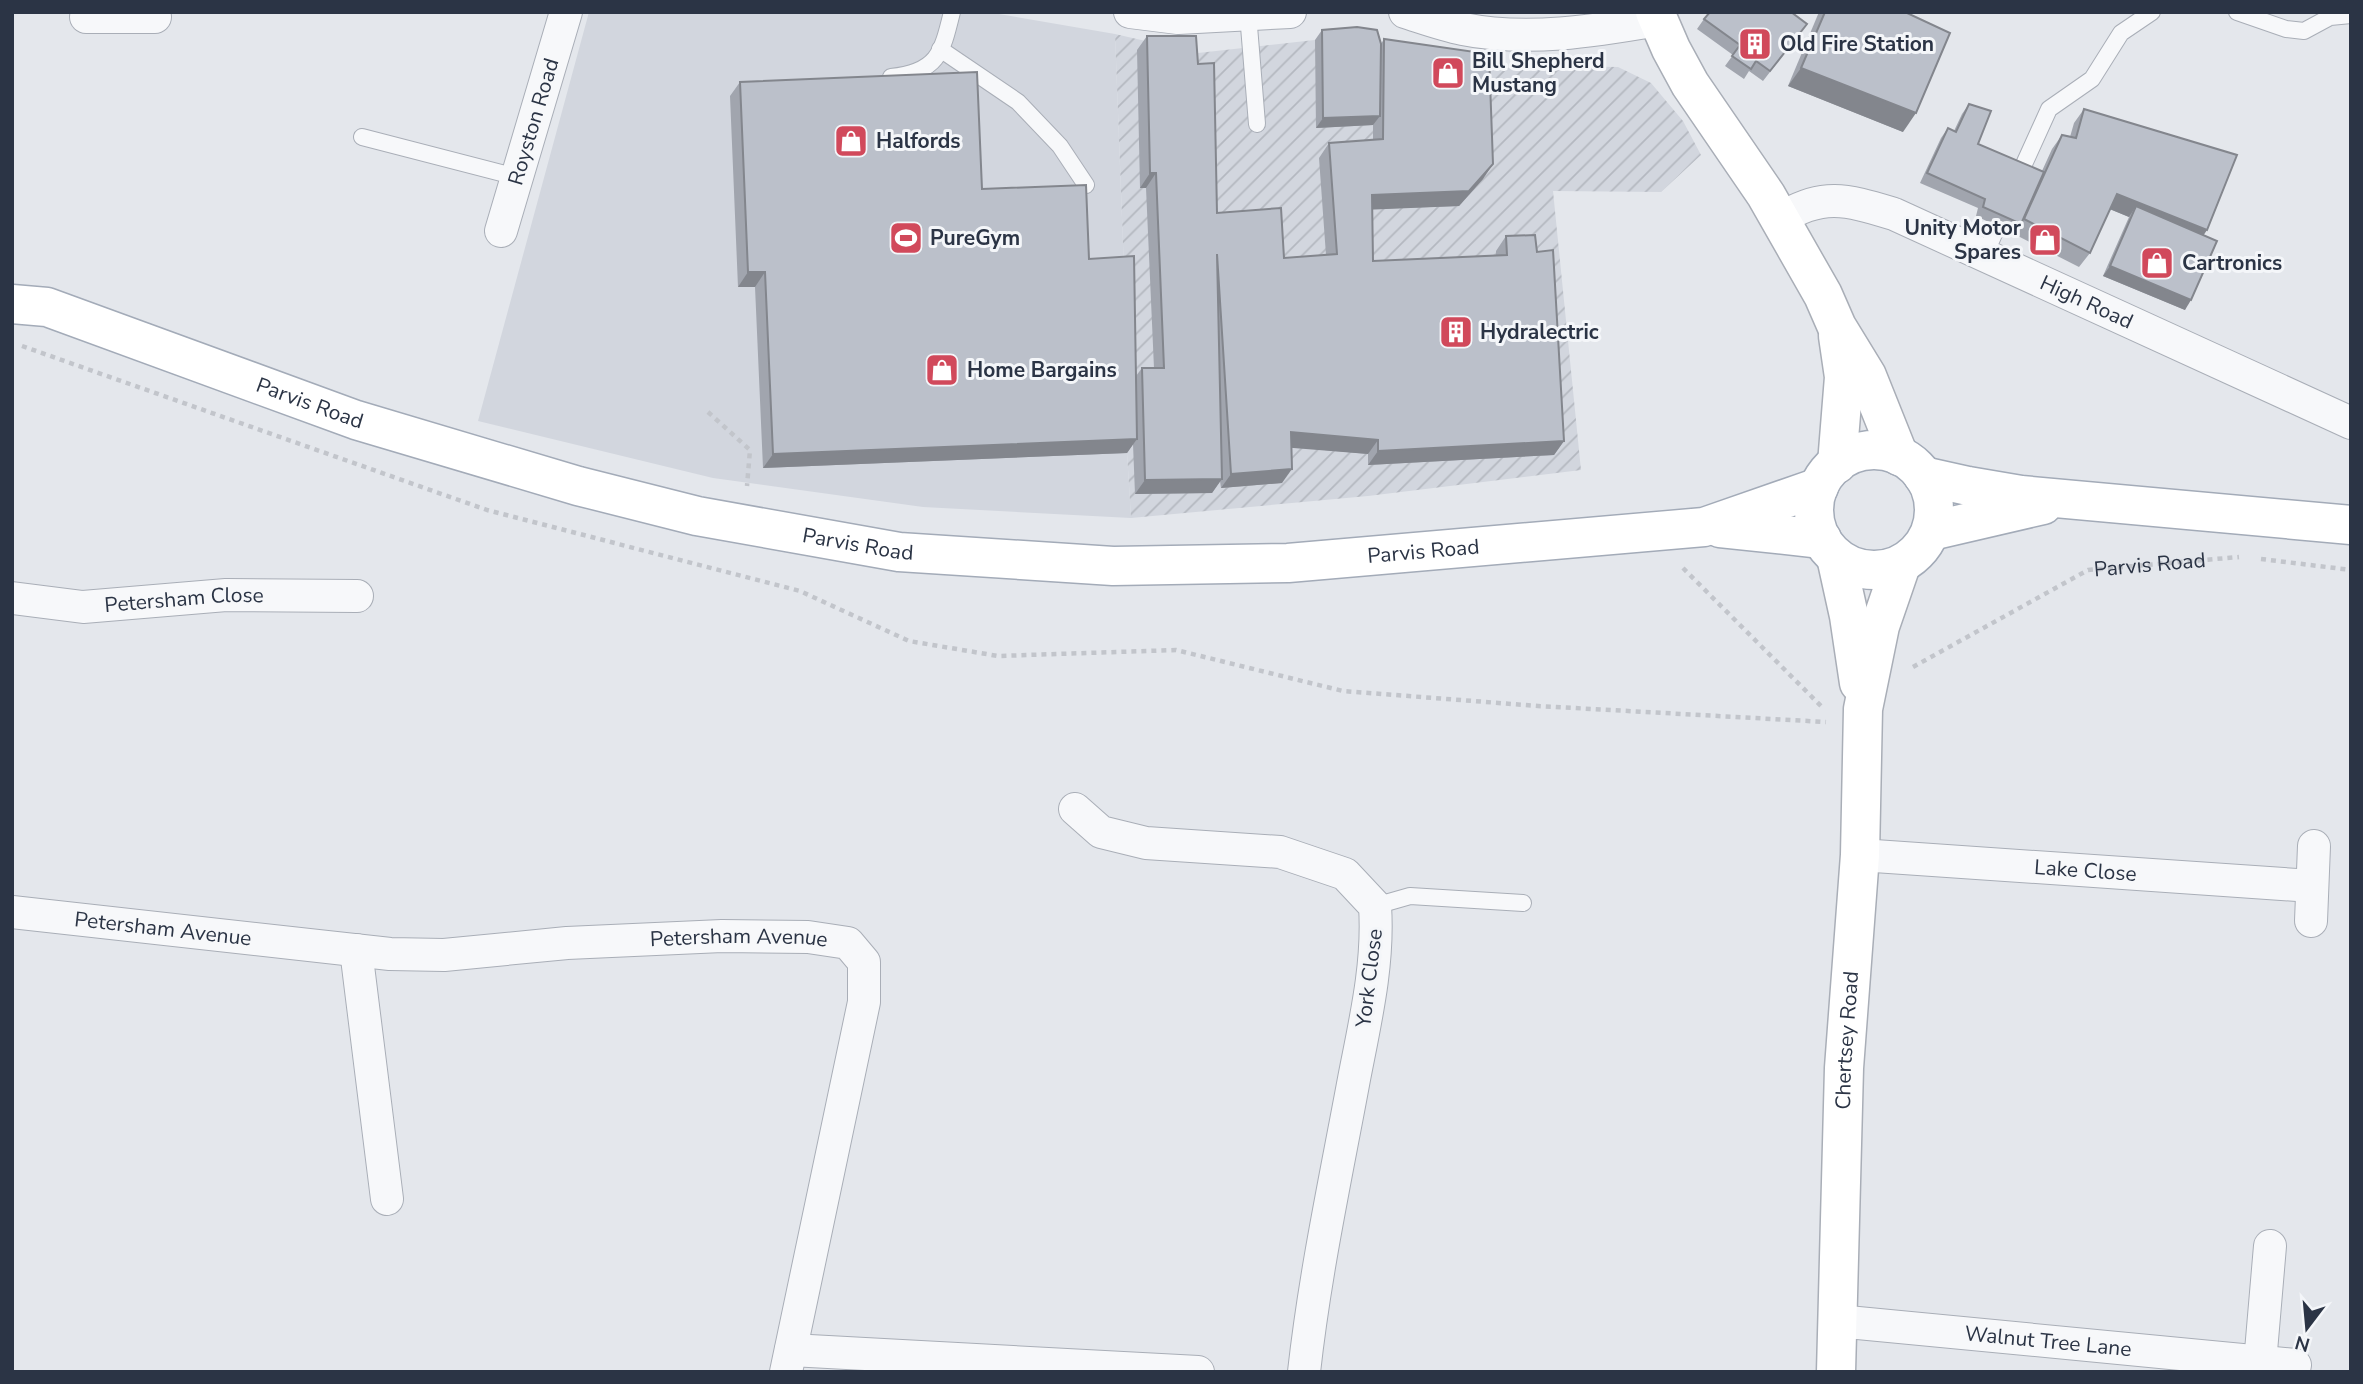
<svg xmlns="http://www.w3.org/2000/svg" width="2363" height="1384" viewBox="0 0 2363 1384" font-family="'Nunito Sans',sans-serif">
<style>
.built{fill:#d2d6de}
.industrial{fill:url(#industrial-furrows)}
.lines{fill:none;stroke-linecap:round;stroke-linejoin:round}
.lane-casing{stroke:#a9aeb7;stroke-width:18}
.street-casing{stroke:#a9aeb7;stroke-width:34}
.secondary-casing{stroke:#a9aeb7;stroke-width:41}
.primary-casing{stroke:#a3abb8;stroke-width:41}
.path{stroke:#c2c5cb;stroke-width:4.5;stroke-dasharray:5 5;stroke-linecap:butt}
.lane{stroke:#f7f8fa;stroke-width:16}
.street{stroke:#f7f8fa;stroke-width:32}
.secondary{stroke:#fff;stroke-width:38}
.primary{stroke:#fff;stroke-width:38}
.wall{fill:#a1a5ae}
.shaded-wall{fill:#83868d}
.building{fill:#bbc0ca;stroke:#83868d;stroke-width:2}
.labels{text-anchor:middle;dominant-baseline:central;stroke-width:6;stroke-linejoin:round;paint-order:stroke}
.poi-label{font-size:21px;font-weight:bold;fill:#2b3445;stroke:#f4f6f9;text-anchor:start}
.street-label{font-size:21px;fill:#2b3445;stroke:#f4f6f9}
</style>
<defs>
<pattern id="industrial-furrows" width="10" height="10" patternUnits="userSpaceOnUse" patternTransform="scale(1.75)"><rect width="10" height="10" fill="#d2d6de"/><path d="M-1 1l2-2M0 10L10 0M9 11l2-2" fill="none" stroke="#b4b8c0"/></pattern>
</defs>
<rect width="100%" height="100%" fill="#e4e7ec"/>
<!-- built -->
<path class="built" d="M589 12H987L1115 34 1124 270 1127 453 1131 518 923 507 713 478 478 421Z"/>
<!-- industrial -->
<path class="industrial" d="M1115 34 1198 53 1350 36 1435 54 1479 69 1560 66 1618 67 1651 83 1683 121 1701 155 1661 192 1553 191 1581 470 1368 496 1131 518 1127 453 1124 270Z"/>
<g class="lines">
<defs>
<g id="lane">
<path d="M2237 12 2286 29 2304 31 2330 17 2351 15"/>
<path d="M1248 14 1257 124"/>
<path d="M940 49 1018 102 1060 146 1086 185"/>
<path d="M891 77C938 72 942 53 952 12"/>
<path d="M362 137 517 177"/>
<path d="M2020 173 2049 109 2092 79 2121 33 2152 12"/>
<path d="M1985 255 1997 227"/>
<path d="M1375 906 1410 896 1523 903"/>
</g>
<g id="street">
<path d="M1130 12 1178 18 1290 12"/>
<path d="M1405 12C1424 18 1443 25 1463 29 1527 42 1594 31 1658 20"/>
<path d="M86 17H155"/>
<path id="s2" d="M1780 219C1823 192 1847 200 1894 214L2351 423"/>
<path id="s3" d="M501 231 566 12"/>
<path id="s4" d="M12 598 83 607 226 595 357 596"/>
<path d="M1075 809 1101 832 1146 843 1280 852 1345 874 1375 906C1379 964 1365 1022 1354 1079 1336 1176 1315 1273 1304 1372"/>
<path id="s5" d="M1860 855 2312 886"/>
<path id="s6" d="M12 912 390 954 444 955 567 943 722 936 808 937 848 943 864 962V1002L786 1372"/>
<path d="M2311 921 2314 846"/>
<path d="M356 950 387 1199"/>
<path id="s7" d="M1837 1321 2295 1365"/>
<path d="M791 1350 1198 1372"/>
<path d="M2260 1363 2270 1246"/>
</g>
<g id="secondary">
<path d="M1655 12 1671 49 1690 84 1766 195 1823 295 1837 327 1867 376 1899 456"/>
<path d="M1837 464 1844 377 1838 336"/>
<path d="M1836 557 1849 616 1859 683"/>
<path id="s8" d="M1836 1372 1844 1068 1860 855 1863 709 1880 626 1901 565"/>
</g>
<g id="primary">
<path id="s9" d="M12 304 47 307 356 420 578 486 697 516 899 552 1113 566 1288 563 1704 527 1819 487"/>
<circle cx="1874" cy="510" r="60"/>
<path d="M1923 476 1968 486 2021 495 2351 525"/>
<path d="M1720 528 1822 539"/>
<path d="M1931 531 2043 505"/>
</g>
</defs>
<!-- lane casing -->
<use href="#lane" class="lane-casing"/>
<!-- street casing -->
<use href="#street" class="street-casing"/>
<!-- secondary casing -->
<use href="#secondary" class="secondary-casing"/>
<!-- primary casing -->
<use href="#primary" class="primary-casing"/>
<!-- path -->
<g class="path">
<path d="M22 346 487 510 800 591 909 641 998 656 1176 650 1343 691 1538 706 1826 722"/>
<path d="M708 412 750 450 747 486"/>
<path d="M2261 559 2351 570"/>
<path d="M1683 568 1823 708"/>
<path id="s1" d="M1913 667 2088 570 2239 557"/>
</g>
<!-- lane -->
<use href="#lane" class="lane"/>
<!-- street -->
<use href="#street" class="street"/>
<!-- secondary -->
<use href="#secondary" class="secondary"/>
<!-- primary -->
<use href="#primary" class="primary"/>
</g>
<!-- wall -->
<g class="wall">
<path d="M1819 12H1905L1903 132 1788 86Z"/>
<path d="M1704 19 1800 33 1763 81 1749 71 1744 79 1725 66 1733 55 1697 29Z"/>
<path d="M1322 30 1381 44 1384 39 1483 179 1459 206 1372 209 1373 261 1496 256V251L1506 236 1537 252 1564 441 1554 455 1368 465V454L1292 447 1282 483 1221 488 1220 481 1212 493 1135 494 1133 444 1127 453 763 468 755 287H738L730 96 740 82 982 189 1089 259 1136 376 1142 368H1154L1146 188H1140L1137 50 1147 36 1198 64 1217 213 1284 258 1326 255 1319 158 1329 143 1373 140V125L1316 128 1315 40Z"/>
<path d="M1969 104 1978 144 2042 171 2052 149 2062 135 2070 137 2074 123 2084 109 2204 235 2185 310 2103 276 2129 217 2110 209 2090 253 2079 267 2014 234 1976 216 1978 208 1920 183 1941 138 1948 128 1954 131 1962 114Z"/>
</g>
<!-- shaded-wall -->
<g class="shaded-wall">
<path d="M1801 68 1916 113 1903 132 1788 86Z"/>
<path d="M1380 116 1373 125 1316 128 1323 118Z"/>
<path d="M1493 164 1483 179 1459 206 1362 210 1372 195Z"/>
<path d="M1150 173H1156L1146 188H1140Z"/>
<path d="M2117 194 2207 230 2197 245 2136 206 2129 217 2107 208Z"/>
<path d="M2110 266 2191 300 2185 310 2103 276Z"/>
<path d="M748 272H765L755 287H738Z"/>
<path d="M1291 432 1378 440 1368 454 1281 447Z"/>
<path d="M1137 439 1127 453 763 468 773 454Z"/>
<path d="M1564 441 1554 455 1368 465 1378 451Z"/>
<path d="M1292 469 1282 483 1221 488 1231 474Z"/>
<path d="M1222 479 1212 493 1135 494 1145 480Z"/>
</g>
<!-- building -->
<g class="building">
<path d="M1710 12H1791L1807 24 1770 71 1756 61 1751 69 1732 56 1740 45 1704 19Z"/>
<path d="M1825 12H1905L1950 33 1916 113 1801 68Z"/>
<path d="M1357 27 1377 30 1381 44 1380 116 1323 118 1322 30Z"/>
<path d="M1147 36H1196L1198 64 1214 63 1217 213 1281 208 1284 258 1337 254 1329 143 1383 139 1384 39 1489 54 1493 164 1469 191 1372 195 1373 261 1507 255 1506 236 1535 235 1537 252 1553 250 1564 441 1378 451V440L1291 432 1292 469 1231 474 1217 254 1222 479 1145 480 1142 368H1164L1156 173H1150Z"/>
<path d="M977 72 982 189 1086 185 1089 259 1134 256 1137 439 773 454 765 272H748L740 82Z"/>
<path d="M1969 104 1991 111 1978 144 2044 172 2021 224 1983 207 1985 199 1927 173 1948 128 1956 132Z"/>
<path d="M2084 109 2237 155 2207 230 2117 194 2090 253 2024 219 2062 135 2076 138Z"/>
<path d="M2136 206 2217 241 2191 300 2110 266Z"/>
</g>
<!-- icons -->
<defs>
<symbol id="building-square" viewBox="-11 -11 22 22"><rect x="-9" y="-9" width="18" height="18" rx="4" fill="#d1495b" stroke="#f4f6f9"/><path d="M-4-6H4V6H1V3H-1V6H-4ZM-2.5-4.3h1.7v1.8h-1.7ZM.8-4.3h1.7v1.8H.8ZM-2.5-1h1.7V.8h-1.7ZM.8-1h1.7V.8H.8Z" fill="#fff"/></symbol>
<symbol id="shop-square" viewBox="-11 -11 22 22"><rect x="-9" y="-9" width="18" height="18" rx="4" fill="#d1495b" stroke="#f4f6f9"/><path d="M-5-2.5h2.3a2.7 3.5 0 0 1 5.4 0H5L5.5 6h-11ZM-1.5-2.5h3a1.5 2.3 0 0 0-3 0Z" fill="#fff"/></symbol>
<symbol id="stadium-square" viewBox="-11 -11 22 22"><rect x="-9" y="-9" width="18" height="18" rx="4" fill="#d1495b" stroke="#f4f6f9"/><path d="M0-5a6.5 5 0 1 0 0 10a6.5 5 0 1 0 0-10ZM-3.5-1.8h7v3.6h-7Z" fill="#fff"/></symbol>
</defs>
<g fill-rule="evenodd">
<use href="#building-square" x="1736" y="25" width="38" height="38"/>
<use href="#shop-square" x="1429" y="54" width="38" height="38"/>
<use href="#shop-square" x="832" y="122" width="38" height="38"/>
<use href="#stadium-square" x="887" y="219" width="38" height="38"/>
<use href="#shop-square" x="2026" y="221" width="38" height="38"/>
<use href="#shop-square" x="2138" y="244" width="38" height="38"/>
<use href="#building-square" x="1437" y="313" width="38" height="38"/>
<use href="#shop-square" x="923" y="351" width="38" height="38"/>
</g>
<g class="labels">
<!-- poi labels -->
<g class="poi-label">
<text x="1780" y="44">Old Fire Station</text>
<text x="1472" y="61">Bill Shepherd<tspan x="1472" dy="24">Mustang</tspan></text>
<text x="876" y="141">Halfords</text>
<text x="2021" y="228" text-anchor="end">Unity Motor<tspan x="2021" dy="24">Spares</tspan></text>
<text x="930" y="238">PureGym</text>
<text x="2182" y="263">Cartronics</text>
<text x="1480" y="332">Hydralectric</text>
<text x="967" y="370">Home Bargains</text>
</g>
<!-- street labels -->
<g class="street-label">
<text stroke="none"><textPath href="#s3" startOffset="114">Royston Road</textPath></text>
<text stroke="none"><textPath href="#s2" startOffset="331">High Road</textPath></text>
<text stroke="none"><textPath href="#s9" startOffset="315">Parvis Road</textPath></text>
<text stroke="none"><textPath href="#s9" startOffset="882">Parvis Road</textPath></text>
<text stroke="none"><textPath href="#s9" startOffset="1449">Parvis Road</textPath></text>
<text stroke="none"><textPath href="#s1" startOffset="262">Parvis Road</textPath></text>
<text stroke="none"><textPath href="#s4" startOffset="173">Petersham Close</textPath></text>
<text stroke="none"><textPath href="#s5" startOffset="226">Lake Close</textPath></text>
<text stroke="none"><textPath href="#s6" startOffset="152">Petersham Avenue</textPath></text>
<text stroke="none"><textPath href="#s6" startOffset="730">Petersham Avenue</textPath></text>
<text transform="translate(1369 978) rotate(-83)">York Close</text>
<text stroke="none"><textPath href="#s8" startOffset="332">Chertsey Road</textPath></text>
<text stroke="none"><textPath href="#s7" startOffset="212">Walnut Tree Lane</textPath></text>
</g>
</g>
<!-- border -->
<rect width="2363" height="1384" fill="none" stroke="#2b3445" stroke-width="28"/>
<!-- north arrow -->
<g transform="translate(2307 1328) rotate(196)" stroke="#f4f6f9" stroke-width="5" paint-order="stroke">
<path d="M0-5L12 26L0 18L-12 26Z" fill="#2b3445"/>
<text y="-10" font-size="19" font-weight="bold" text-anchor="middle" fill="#2b3445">N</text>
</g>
</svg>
